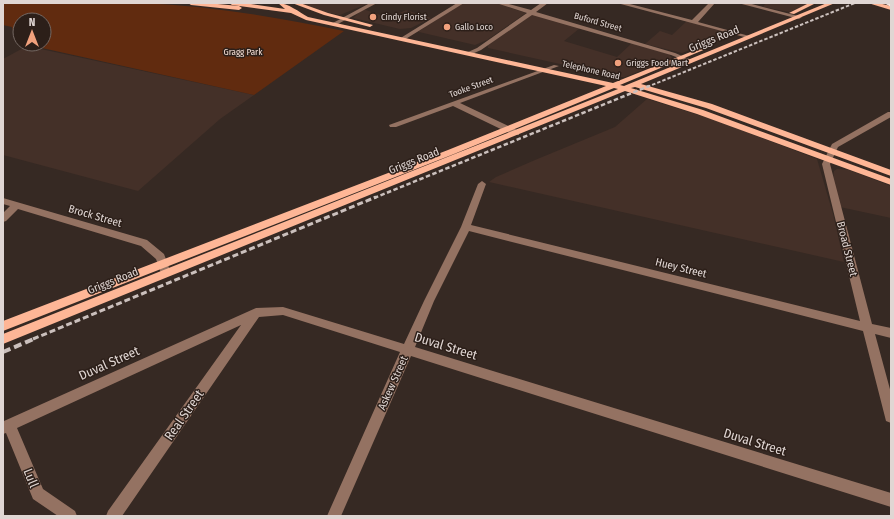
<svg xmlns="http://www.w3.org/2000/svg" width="894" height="519" viewBox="0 0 894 519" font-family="'Fira Sans Condensed',sans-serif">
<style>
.built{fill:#443028}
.green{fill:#612b0f}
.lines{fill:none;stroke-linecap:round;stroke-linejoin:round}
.minor{fill:#947262;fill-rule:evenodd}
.major{fill:#feb696;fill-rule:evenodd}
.highway{fill:#f6e4dc;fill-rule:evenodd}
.rail-far3{stroke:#cbc0bd;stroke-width:2;stroke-dasharray:3.5 2;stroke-linecap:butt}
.rail-far2{stroke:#cbc0bd;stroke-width:2.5;stroke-dasharray:4.5 2.5;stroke-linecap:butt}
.rail-far1{stroke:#cbc0bd;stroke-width:3;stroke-dasharray:6 3;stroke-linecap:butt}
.rail{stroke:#cbc0bd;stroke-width:4;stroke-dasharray:8 4;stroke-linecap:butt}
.poi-dot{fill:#f1a17d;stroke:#2c1f19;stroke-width:1.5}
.labels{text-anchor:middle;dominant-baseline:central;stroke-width:3;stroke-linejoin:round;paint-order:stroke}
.far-poi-label{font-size:9px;fill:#e0d6d3;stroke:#2c1f19;text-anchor:start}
.far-street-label{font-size:9px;fill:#e0d6d3;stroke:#2c1f19}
.far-park-label{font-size:9px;fill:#f5dfd5;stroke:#2c1f19}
.street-label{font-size:11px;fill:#e0d6d3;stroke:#2c1f19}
.near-street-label{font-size:13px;fill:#e0d6d3;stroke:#2c1f19}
</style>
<rect width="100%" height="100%" fill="#362923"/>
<!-- built -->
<g class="built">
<path d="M299 3H369L340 15 320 11Z"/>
<path d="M462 3H496L526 13 487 40 475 45 419 32V31Z"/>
<path d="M766 3H809L790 12 763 7Z"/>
<path d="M363 9 389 18 406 10 431 18 411 28 400 29 353 18Z"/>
<path d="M532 14 580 28 564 41 617 57 632 43 669 54 672 58 625 77H619L488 48V45Z"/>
<path d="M687 21 727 32 729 36 682 53 645 44 660 31 672 35Z"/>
<path d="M27 46 254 95 220 119 138 191 3 155V59Z"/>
<path d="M647 99 715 120 817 159 833 214 844 262 489 182 496 177 535 160 615 127Z"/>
<path d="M837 169 849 170 891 186V218L840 207 833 178 834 171Z"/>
</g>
<!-- green -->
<path class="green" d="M3 3C49 3 96 1 143 3 210 6 277 17 344 31L254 95 24 44H44V20H20V43L17 42 12 27 3 25Z"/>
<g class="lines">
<!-- minor -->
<g class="minor">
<path d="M370 3H377L336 25 331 24Z"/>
<path d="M457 3H464L404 40 399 39Z"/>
<path d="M496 3H505L531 10 541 3H548L536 12 675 53 694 61 691 63 671 55 532 15 481 50 472 54H468V52L477 48 527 13Z"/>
<path d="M617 3H626L692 20 709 3H715L698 22 753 37 748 38Z"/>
<path d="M738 3H748L802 17 799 19Z"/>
<path d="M554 65 559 66 460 103 519 131V135H513L453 106 396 127H390L389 125Z"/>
<path d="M888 112H891V117L838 147 830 164 872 324 891 328V338L875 334 891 393V423L886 421 885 417 863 331 469 231 434 301 415 347 891 493V507L411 356 341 516H327L400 352 283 315 259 317 122 516H106L108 511 241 325 17 428 43 489 75 511 77 516H58L33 499 6 433 3 434V421H4L256 308 283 307 404 344 424 301 461 227 478 184 482 181 486 184 471 225 860 321 822 164 832 144Z"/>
<path d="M3 198 147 240 164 254 171 273 170 276H162L156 259 141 246 18 209 6 221 3 222V213L10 206 3 204Z"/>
</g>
<!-- major -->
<g class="major">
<path d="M188 3H207L239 6 242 8 239 10 191 5Z"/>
<path d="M229 3H244L285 9 278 3C288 3 299 12 308 17L613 83 708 45 713 46 620 85 624 86 827 3H835L641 84 712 104 891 170V176L706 108 635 87 631 88 703 110 891 179V185L697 114 625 91 3 344V334L618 89 614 88 454 154 3 331V321L448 150 606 86 306 20 291 13 232 5Z"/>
<path d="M292 3H300L328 13 373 25 370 27 324 15Z"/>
<path d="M809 3H816L794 14 789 13Z"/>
<path d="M868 3H878L891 6V10Z"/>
</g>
<!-- highway -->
<path class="highway" d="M884 3H891V7Z"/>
<!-- rail-far3 -->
<path class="rail-far3" d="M647 87 855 3"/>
<!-- rail-far2 -->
<path class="rail-far2" d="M374 198 649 86"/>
<!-- rail-far1 -->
<path class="rail-far1" d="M33 339 376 197"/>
<!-- rail -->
<path class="rail" d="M3 352 36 338"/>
</g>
<!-- markers -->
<g class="poi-dot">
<circle cx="373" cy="17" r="4"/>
<circle cx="447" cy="27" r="4"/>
<circle cx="618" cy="63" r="4"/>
</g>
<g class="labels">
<!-- far-poi labels -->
<g class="far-poi-label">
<text x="381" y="17">Cindy Florist</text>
<text x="455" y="27">Gallo Loco</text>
<text x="626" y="63">Griggs Food Mart</text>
</g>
<!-- far-street labels -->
<g class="far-street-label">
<text transform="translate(598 22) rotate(16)">Buford Street</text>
<text transform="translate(591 70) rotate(13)">Telephone Road</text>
<text transform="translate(471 87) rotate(-20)">Tooke Street</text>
</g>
<!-- far-park labels -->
<g class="far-park-label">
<text x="243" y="52">Gragg Park</text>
</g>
<!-- street labels -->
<g class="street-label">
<text transform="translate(714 39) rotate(-22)">Griggs Road</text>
<text transform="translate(414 161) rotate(-22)">Griggs Road</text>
<text transform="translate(95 216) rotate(16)">Brock Street</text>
<text transform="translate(847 249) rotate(76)">Broad Street</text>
<text transform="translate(681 268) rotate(14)">Huey Street</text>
<text transform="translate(113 281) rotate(-22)">Griggs Road</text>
<text transform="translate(393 383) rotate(-66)">Askew Street</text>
</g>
<!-- near-street labels -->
<g class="near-street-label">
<text transform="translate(446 346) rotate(17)">Duval Street</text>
<text transform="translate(109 363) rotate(-24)">Duval Street</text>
<text transform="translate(184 415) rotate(-55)">Real Street</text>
<text transform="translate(755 442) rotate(17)">Duval Street</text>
<text transform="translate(31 478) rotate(68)">Lull</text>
</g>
</g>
<!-- border -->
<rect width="894" height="519" fill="none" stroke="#e0d6d3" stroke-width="8"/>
<!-- north arrow -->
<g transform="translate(32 32)"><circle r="19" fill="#2c1f19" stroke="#746863"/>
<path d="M0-3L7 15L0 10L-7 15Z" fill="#f1a17d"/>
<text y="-6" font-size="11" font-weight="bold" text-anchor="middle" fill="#e0d6d3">N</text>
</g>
</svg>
